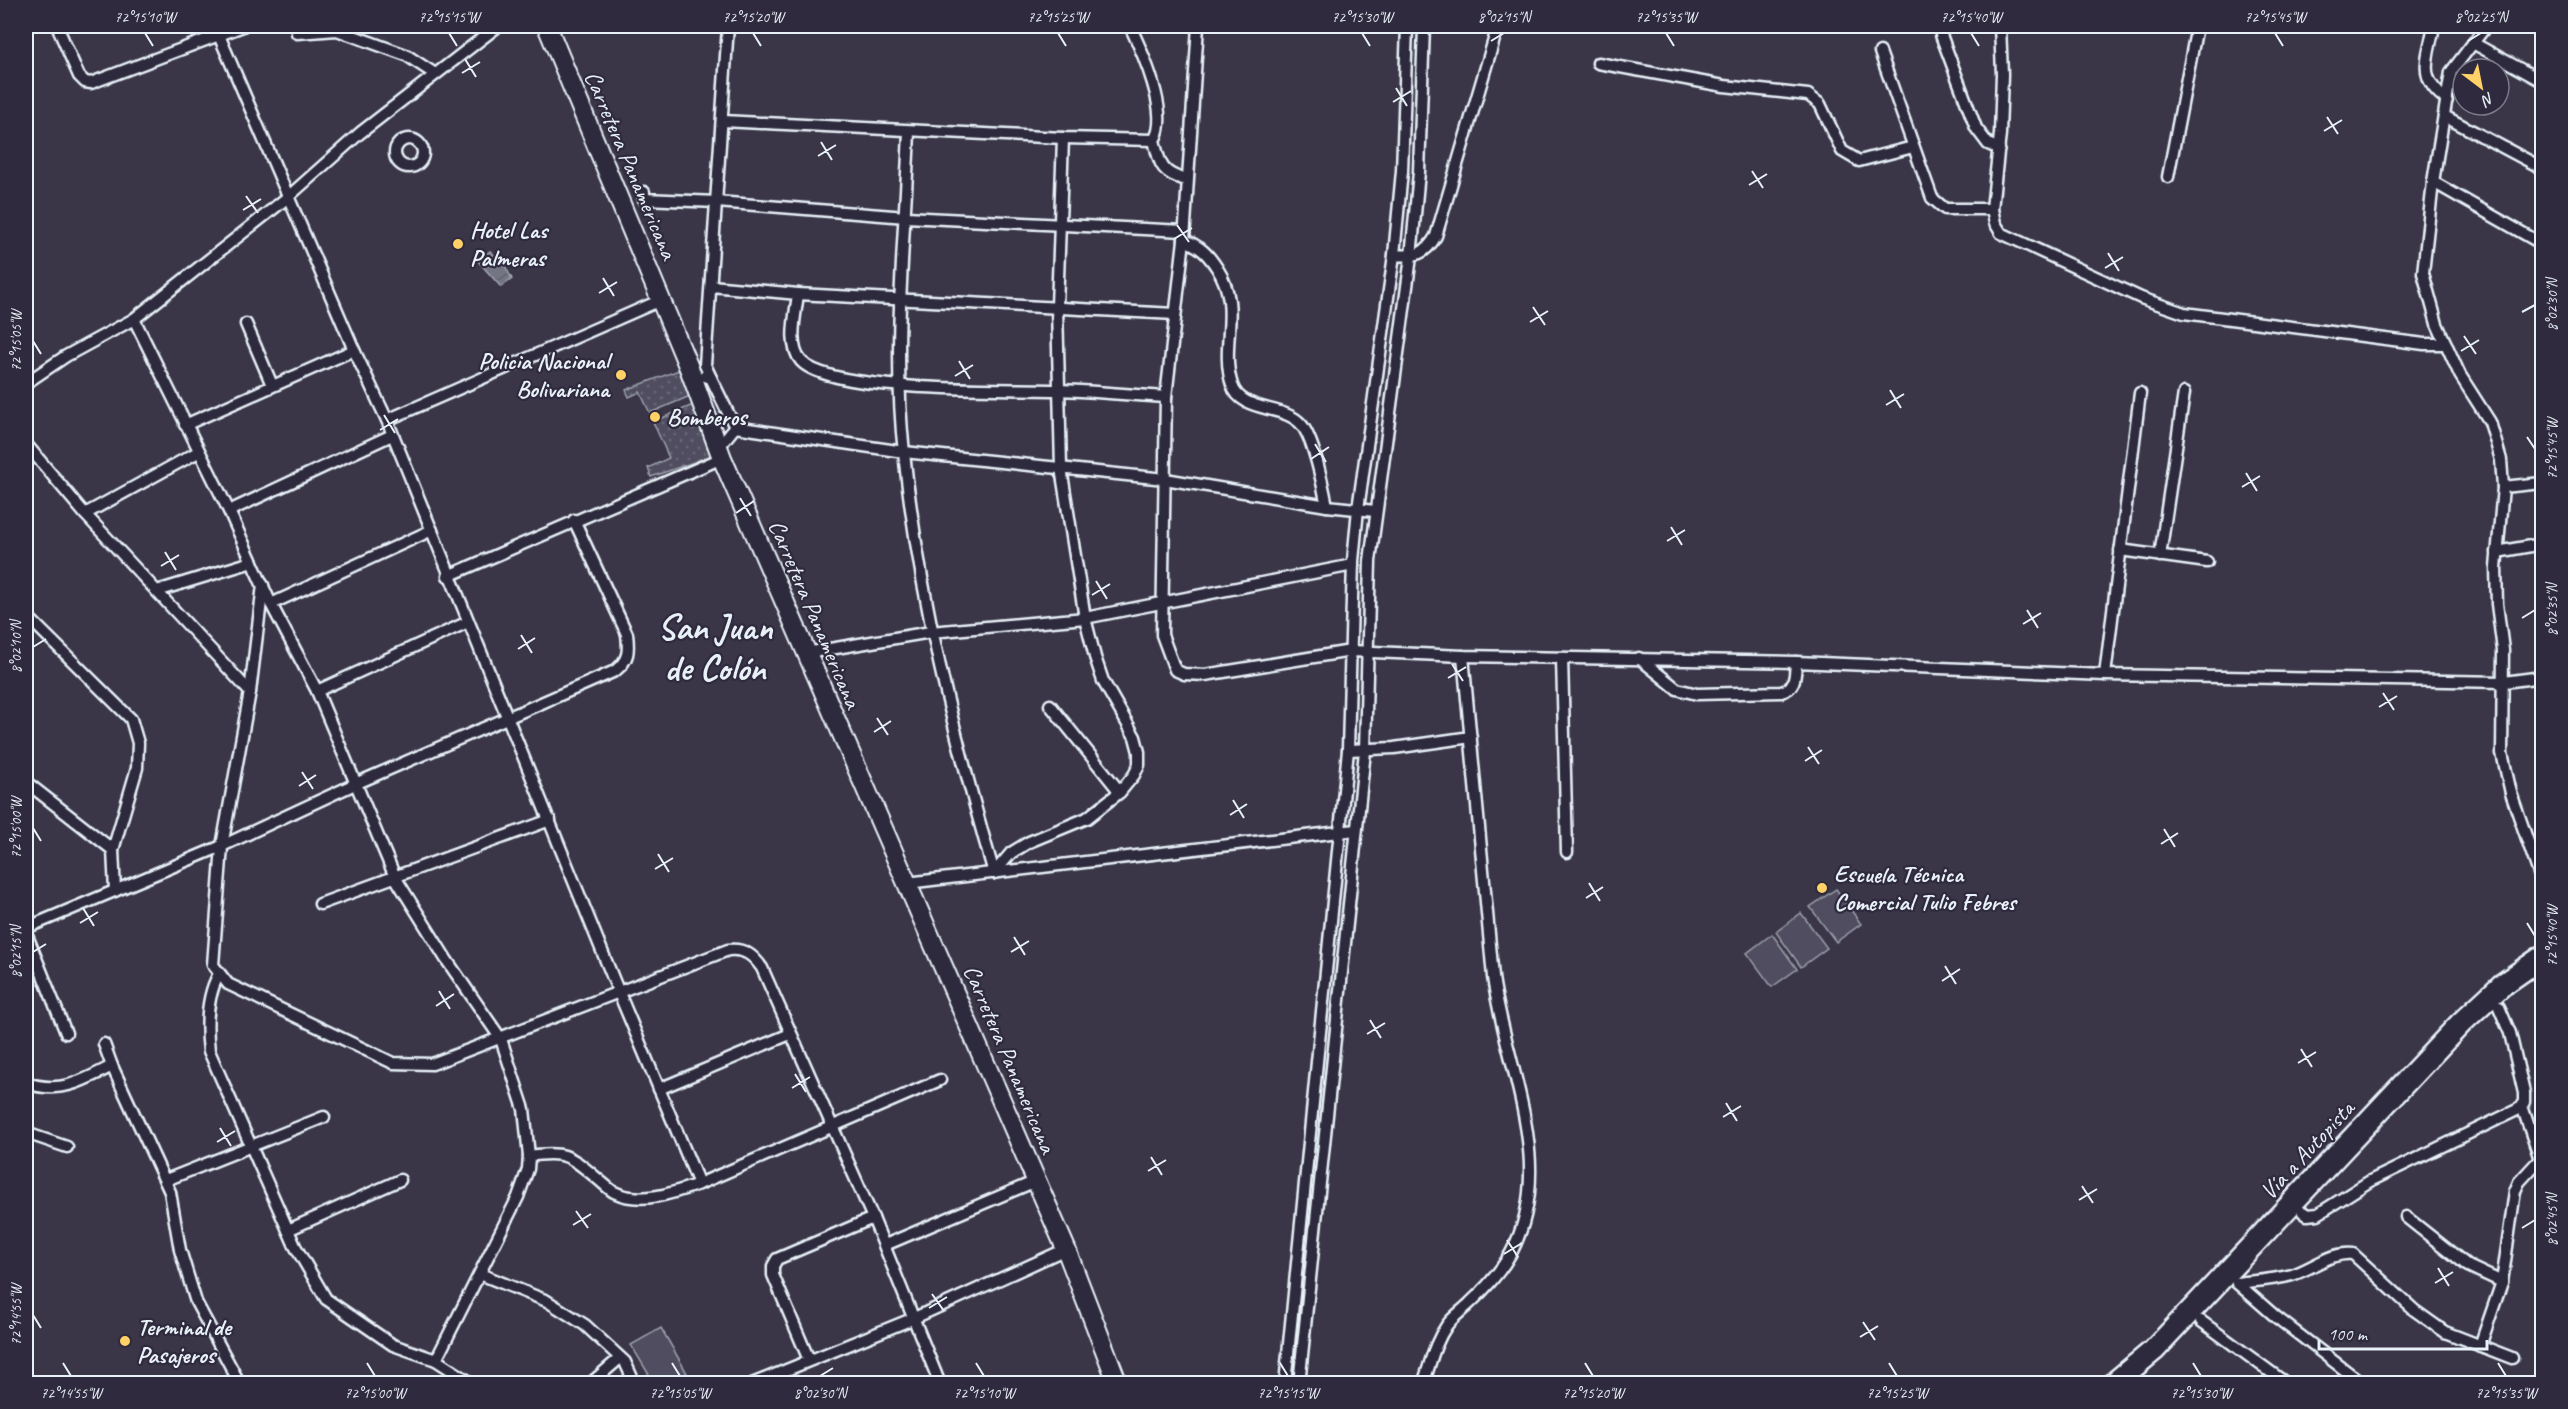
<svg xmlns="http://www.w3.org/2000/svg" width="2568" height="1409" viewBox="0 0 2568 1409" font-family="Caveat,sans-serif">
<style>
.grass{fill:url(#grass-dots);stroke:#9ca0ac;stroke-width:1.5}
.pitch{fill:#504e5f;stroke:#9ca0ac;stroke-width:1.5}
.water{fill:url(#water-waves);stroke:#a2a6b1;stroke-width:1.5}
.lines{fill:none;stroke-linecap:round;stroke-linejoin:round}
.street-casing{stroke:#e8f1f8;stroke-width:15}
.primary-casing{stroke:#e8f1f8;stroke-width:22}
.highway-casing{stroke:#e8f1f8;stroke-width:26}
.street{stroke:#2f2a3d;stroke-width:10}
.primary{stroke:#2f2a3d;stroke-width:18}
.highway{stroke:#2f2a3d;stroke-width:21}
.ticks{fill:none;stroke:#e8f1f8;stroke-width:2}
.poi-dot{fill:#ffd166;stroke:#2f2a3d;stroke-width:2}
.labels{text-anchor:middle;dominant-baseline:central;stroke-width:4.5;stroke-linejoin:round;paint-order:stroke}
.street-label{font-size:24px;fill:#e8f1f8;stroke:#2f2a3d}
.poi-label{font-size:24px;font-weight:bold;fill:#e8f1f8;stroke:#2f2a3d;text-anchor:start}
.town-label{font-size:36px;font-weight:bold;fill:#e8f1f8;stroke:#2f2a3d}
.neatline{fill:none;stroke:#e8f1f8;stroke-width:2}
.ticks-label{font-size:15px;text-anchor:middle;fill:#e8f1f8}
</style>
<defs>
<pattern id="grass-dots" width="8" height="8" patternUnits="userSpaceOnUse" patternTransform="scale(1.5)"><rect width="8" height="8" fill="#504e5f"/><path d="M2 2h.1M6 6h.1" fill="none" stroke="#696877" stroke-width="1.8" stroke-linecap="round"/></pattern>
<pattern id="water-waves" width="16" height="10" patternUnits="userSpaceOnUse" patternTransform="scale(1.5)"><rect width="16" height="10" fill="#737482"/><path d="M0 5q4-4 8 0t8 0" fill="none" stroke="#5f6069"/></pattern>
</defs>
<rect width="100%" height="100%" fill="#3a3648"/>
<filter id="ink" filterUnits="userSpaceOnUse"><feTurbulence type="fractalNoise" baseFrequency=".0167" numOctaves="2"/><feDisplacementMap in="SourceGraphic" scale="12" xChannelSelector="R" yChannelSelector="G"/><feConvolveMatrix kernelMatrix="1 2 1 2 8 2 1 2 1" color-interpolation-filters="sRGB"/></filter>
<g filter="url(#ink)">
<!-- grass -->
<g class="grass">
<path d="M679 370 690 396 650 413 640 392 629 397 626 390Z"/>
<path d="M693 405 714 455 651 477 648 468 669 458 653 422Z"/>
</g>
<!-- pitch -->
<g class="pitch">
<path d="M1836 889 1861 924 1836 942 1810 907Z"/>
<path d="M1801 913 1827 948 1801 967 1776 932Z"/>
<path d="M1772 934 1797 969 1772 987 1747 953Z"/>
<path d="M661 1328 687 1373 668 1383H654L631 1345Z"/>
</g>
<!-- water -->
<path class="water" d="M490 251 504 264 512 279 501 287 478 261Z"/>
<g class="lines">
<defs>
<g id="street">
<path d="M57 26 79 76 85 82 91 83 243 26"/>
<path d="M215 26 354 350 387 420 619 993 699 1184"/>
<path d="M1130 26C1142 51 1171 115 1154 140 1160 165 1161 173 1186 180"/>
<path d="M1198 26 1184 240 1166 397 1162 635 1175 670 1184 674 1205 675 1351 651 1463 656 1796 662 2105 675 2504 682 2542 677"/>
<path d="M2000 26 2002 74 2000 134 1992 209 1995 223 2001 233 2141 298 2184 313 2424 344H2446"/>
<path d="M2434 26C2428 58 2416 78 2447 100"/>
<path d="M2486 26 2451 72 2433 182 2423 273 2437 324 2460 375 2490 422 2501 460 2503 487 2496 568 2497 604 2503 650 2502 753 2511 793 2542 882"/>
<path d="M297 33 337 30 406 55 435 74"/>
<path d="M1941 35 1976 128 1988 144 1999 149"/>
<path d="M2473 43 2542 81"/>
<path d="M1880 52 1932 198 1945 209H1992"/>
<path d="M1598 63 1724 86 1808 95 1820 104 1842 151 1859 161 1913 147"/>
<path d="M2444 116 2542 168"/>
<path d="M723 121 1063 138 1154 140"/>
<path d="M909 131C905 238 892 346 904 453 919 596 954 735 994 873"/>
<circle cx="409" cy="153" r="14"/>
<path d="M2168 177 2197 26"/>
<path d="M2433 182 2542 244"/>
<path d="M644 192V199L717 202 906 217 1184 231"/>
<path d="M1184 240C1200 246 1208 254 1217 268 1243 308 1219 344 1232 385 1241 413 1283 404 1301 424 1314 439 1323 486 1327 506"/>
<path d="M1394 255C1415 257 1425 255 1436 236L1498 26"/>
<path d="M711 286 798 294 1175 314"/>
<path d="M798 294C796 313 787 345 801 361 831 394 1007 388 1057 390 1093 391 1130 395 1166 397"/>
<path d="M134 319 229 511 271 604 317 691 395 877 446 959 501 1039 524 1109 529 1156 528 1169 518 1197 436 1360"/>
<path d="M246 324 272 385"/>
<path d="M705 376 711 378 735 427 722 443H716"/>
<path d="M711 378 705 365 728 26"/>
<path d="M26 383 66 356 134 319 288 197 360 133 498 26"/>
<path d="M387 420 661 300"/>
<path d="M185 425 354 350"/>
<path d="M735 427 904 452 1165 479 1327 506 1375 511"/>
<path d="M26 444 85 514 250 692"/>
<path d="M2503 487 2542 483"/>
<path d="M229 511 392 435"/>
<path d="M85 514 198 452"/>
<path d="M2120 550 2207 562"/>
<path d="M2497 552 2542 544"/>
<path d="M2160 556 2184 393"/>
<path d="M448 576 722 458"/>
<path d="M263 585 250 692 222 846 213 965 228 984 393 1063 432 1064 728 950C744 948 753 955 762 968L873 1218 940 1384"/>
<path d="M157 591 252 562"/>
<path d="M271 604 432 530"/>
<path d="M26 615 131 719 138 743 137 768 113 850 115 891"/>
<path d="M806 653 931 632 1085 618 1353 565"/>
<path d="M1562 658 1567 852"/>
<path d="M1639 658 1677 689 1697 694 1781 692C1796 688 1795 676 1796 662"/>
<path d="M2105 675 2140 393"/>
<path d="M317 691 468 622"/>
<path d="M1050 705 1120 792"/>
<path d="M1348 750 1394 748 1471 737"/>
<path d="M26 782 113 850"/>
<path d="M994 873 1011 853 1029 842 1087 818 1120 792 1134 775 1139 765V752L1135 737 1103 681 1095 657 1085 618 1061 468 1057 307 1063 138"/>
<path d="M907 883 1356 830"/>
<path d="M320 904 550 820"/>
<path d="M26 928 222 846 355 784 615 671C629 660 629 651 627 634L574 520"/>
<path d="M26 933 66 1033"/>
<path d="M219 974C206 997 206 1026 209 1051L295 1246 326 1299 393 1345 436 1360 473 1384"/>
<path d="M104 1044 112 1066 170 1192 180 1250 196 1302 240 1384"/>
<path d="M26 1083C60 1094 81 1082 112 1066"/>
<path d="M659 1089 790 1034"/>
<path d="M2522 1106 2540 1159"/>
<path d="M26 1133 67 1147"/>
<path d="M529 1156C567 1150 571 1157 599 1180 604 1184 609 1189 614 1192 640 1205 674 1193 699 1184L940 1080"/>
<path d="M166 1180 324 1117"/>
<path d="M2303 1212 2307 1215 2318 1214 2370 1181 2519 1109 2524 1102V1093L2510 1033 2499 1007"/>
<path d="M2406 1217 2468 1266 2502 1282"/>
<path d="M288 1230 400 1180"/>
<path d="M885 1245 1036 1181"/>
<path d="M480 1274 547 1301 585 1325 625 1362 635 1384"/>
<path d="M2237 1283C2255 1281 2274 1280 2292 1275 2312 1269 2332 1251 2353 1254L2414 1310 2445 1332 2512 1358"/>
<path d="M2237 1283 2276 1317 2363 1384"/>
<path d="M2201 1321 2287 1384"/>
<path d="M2480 1346 2502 1282 2515 1191 2519 1182 2542 1157"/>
<path d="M809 1360 773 1275V1266L777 1259 873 1218"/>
<path d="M590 1384 620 1358"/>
<path d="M752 1384 912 1319 1066 1249"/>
<path d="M1285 1384 1348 750 1353 561 1358 509 1394 255 1402 171 1407 26"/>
<path d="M1299 1384 1365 751 1370 561 1411 257 1419 172 1424 26"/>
<path d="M1423 1384C1431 1362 1434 1344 1447 1325 1453 1317 1463 1310 1470 1303 1485 1289 1501 1271 1511 1253 1558 1165 1505 1066 1493 977L1463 656"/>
</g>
<path id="primary" d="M547 26 689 368 722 458 1066 1249 1118 1384"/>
<path id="highway" d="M2113 1384 2154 1350 2461 1023 2502 985 2542 957"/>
</defs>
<!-- street casing -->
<use href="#street" class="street-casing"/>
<!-- primary casing -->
<use href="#primary" class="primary-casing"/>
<!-- highway casing -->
<use href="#highway" class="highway-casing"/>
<!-- street -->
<use href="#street" class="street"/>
<!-- primary -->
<use href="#primary" class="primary"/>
<!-- highway -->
<use href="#highway" class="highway"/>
</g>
</g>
<!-- ticks -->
<path class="ticks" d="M145 33 153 46M449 33 457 46M753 33 761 46M1058 33 1066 46M1362 33 1370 46M1666 33 1674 46M1971 33 1979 46M2275 33 2283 46M1491 41 1504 33M2468 41 2481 33M465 59 476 77M462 73 480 62M1396 88 1407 106M1393 102 1411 91M2327 117 2338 134M2324 131 2342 120M821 142 832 160M818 156 836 145M1752 171 1763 188M1749 185 1767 174M246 196 258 213M243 210 261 199M1177 225 1189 242M1174 239 1192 228M2108 253 2119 271M2105 268 2123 257M603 278 614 296M599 293 617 282M1533 307 1545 325M2522 312 2535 305M1530 322 1548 311M2464 336 2476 354M33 341 41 354M2461 351 2479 340M959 361 970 379M955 376 973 365M1890 390 1901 408M1886 405 1904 394M384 415 395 433M380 430 398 419M2527 437 2535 449M1315 444 1326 462M1311 459 1329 447M2246 473 2257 491M2242 487 2260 476M740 498 751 516M736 513 754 501M1671 527 1682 545M1667 541 1685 530M165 552 176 570M161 566 179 555M1096 581 1107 599M1092 595 1110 584M2027 610 2038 628M2522 618 2535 610M2023 624 2041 613M521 635 532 653M33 647 46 639M518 649 535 638M1452 664 1463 681M1448 678 1466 667M2383 693 2394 710M2379 707 2397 696M877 718 888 735M874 732 891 721M1808 747 1819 764M1805 761 1822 750M302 772 313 789M299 786 316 775M1233 800 1244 818M1230 815 1247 804M33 828 41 841M2164 829 2175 847M2161 844 2178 833M658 854 669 872M655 869 673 858M1589 883 1600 901M1586 898 1603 887M83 908 94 926M80 923 98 912M2527 923 2535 936M1014 937 1025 955M33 952 46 944M1011 952 1029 941M1945 966 1956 984M1942 981 1960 969M439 991 450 1009M436 1006 454 994M1370 1020 1381 1038M1367 1034 1385 1023M2301 1049 2312 1067M2298 1063 2316 1052M795 1074 806 1092M792 1088 810 1077M1726 1103 1737 1121M1723 1117 1741 1106M220 1128 231 1146M217 1142 235 1131M1151 1157 1162 1175M1148 1171 1166 1160M2082 1186 2093 1203M2079 1200 2097 1189M576 1211 588 1228M573 1225 591 1214M2522 1228 2535 1220M1507 1240 1518 1257M1504 1254 1522 1243M2438 1268 2449 1286M2435 1283 2453 1272M932 1294 944 1311M929 1308 947 1297M33 1315 41 1328M1863 1322 1875 1340M1860 1337 1878 1326M63 1363 71 1376M367 1363 375 1376M672 1363 680 1376M976 1363 984 1376M1280 1363 1288 1376M1585 1363 1593 1376M1889 1363 1897 1376M2193 1363 2201 1376M2498 1363 2506 1376M820 1376 833 1368"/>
<!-- markers -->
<g class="poi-dot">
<circle cx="458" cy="244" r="6"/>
<circle cx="621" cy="375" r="6"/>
<circle cx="655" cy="417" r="6"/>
<circle cx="1822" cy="888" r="6"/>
<circle cx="125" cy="1341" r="6"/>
</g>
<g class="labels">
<!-- street labels -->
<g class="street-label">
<text transform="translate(631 165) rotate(67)">Carretera Panamericana</text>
<text transform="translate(815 614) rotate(67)">Carretera Panamericana</text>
<text transform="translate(1010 1059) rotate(67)">Carretera Panamericana</text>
<text transform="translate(2307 1150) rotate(-47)">Vía a Autopista</text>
</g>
<!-- poi labels -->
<g class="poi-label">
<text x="470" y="230">Hotel Las<tspan x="470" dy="28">Palmeras</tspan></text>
<text x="609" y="361" text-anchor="end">Policia Nacional<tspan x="609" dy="28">Bolivariana</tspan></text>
<text x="667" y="417">Bomberos</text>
<text x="1834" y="874">Escuela Técnica<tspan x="1834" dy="28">Comercial Tulio Febres</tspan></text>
<text x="137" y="1327">Terminal de<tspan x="137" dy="28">Pasajeros</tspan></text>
</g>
<!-- town labels -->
<g class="town-label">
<text x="715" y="627">San Juan<tspan x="715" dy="41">de Colón</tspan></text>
</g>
</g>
<!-- margin -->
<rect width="2568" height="1409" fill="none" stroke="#2f2a3d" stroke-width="66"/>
<!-- north arrow -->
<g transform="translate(2481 87) rotate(148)"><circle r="28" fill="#2f2a3d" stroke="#797a88" stroke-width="1.5"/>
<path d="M0-4.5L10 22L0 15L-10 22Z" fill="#ffd166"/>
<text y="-9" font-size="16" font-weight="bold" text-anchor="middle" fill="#e8f1f8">N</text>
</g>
<!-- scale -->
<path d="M2319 1340v9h168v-9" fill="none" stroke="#e8f1f8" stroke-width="3"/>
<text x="2328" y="1340" font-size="18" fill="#e8f1f8" stroke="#2f2a3d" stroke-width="4.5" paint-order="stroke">100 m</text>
<rect x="33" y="33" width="2502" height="1343" class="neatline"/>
<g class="ticks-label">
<text x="145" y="22">72°15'10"W</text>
<text x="449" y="22">72°15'15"W</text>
<text x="753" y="22">72°15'20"W</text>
<text x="1058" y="22">72°15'25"W</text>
<text x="1362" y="22">72°15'30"W</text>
<text x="1504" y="22">8°02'15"N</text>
<text x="1666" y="22">72°15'35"W</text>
<text x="1971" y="22">72°15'40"W</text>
<text x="2275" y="22">72°15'45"W</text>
<text x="2481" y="22">8°02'25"N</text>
<text transform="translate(2552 305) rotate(-90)" y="5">8°02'30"N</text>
<text transform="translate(16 341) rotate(-90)" y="5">72°15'05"W</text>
<text transform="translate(2552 449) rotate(-90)" y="5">72°15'45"W</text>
<text transform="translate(2552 610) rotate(-90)" y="5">8°02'35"N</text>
<text transform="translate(16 647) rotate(-90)" y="5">8°02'10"N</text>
<text transform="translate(16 828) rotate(-90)" y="5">72°15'00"W</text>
<text transform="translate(2552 936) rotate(-90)" y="5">72°15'40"W</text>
<text transform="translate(16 952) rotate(-90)" y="5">8°02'15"N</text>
<text transform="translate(2552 1220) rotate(-90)" y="5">8°02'45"N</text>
<text transform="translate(16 1315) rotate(-90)" y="5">72°14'55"W</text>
<text x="71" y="1398">72°14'55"W</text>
<text x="375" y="1398">72°15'00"W</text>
<text x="680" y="1398">72°15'05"W</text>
<text x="820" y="1398">8°02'30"N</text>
<text x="984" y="1398">72°15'10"W</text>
<text x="1288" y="1398">72°15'15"W</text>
<text x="1593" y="1398">72°15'20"W</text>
<text x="1897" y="1398">72°15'25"W</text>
<text x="2201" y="1398">72°15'30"W</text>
<text x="2506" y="1398">72°15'35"W</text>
</g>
</svg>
